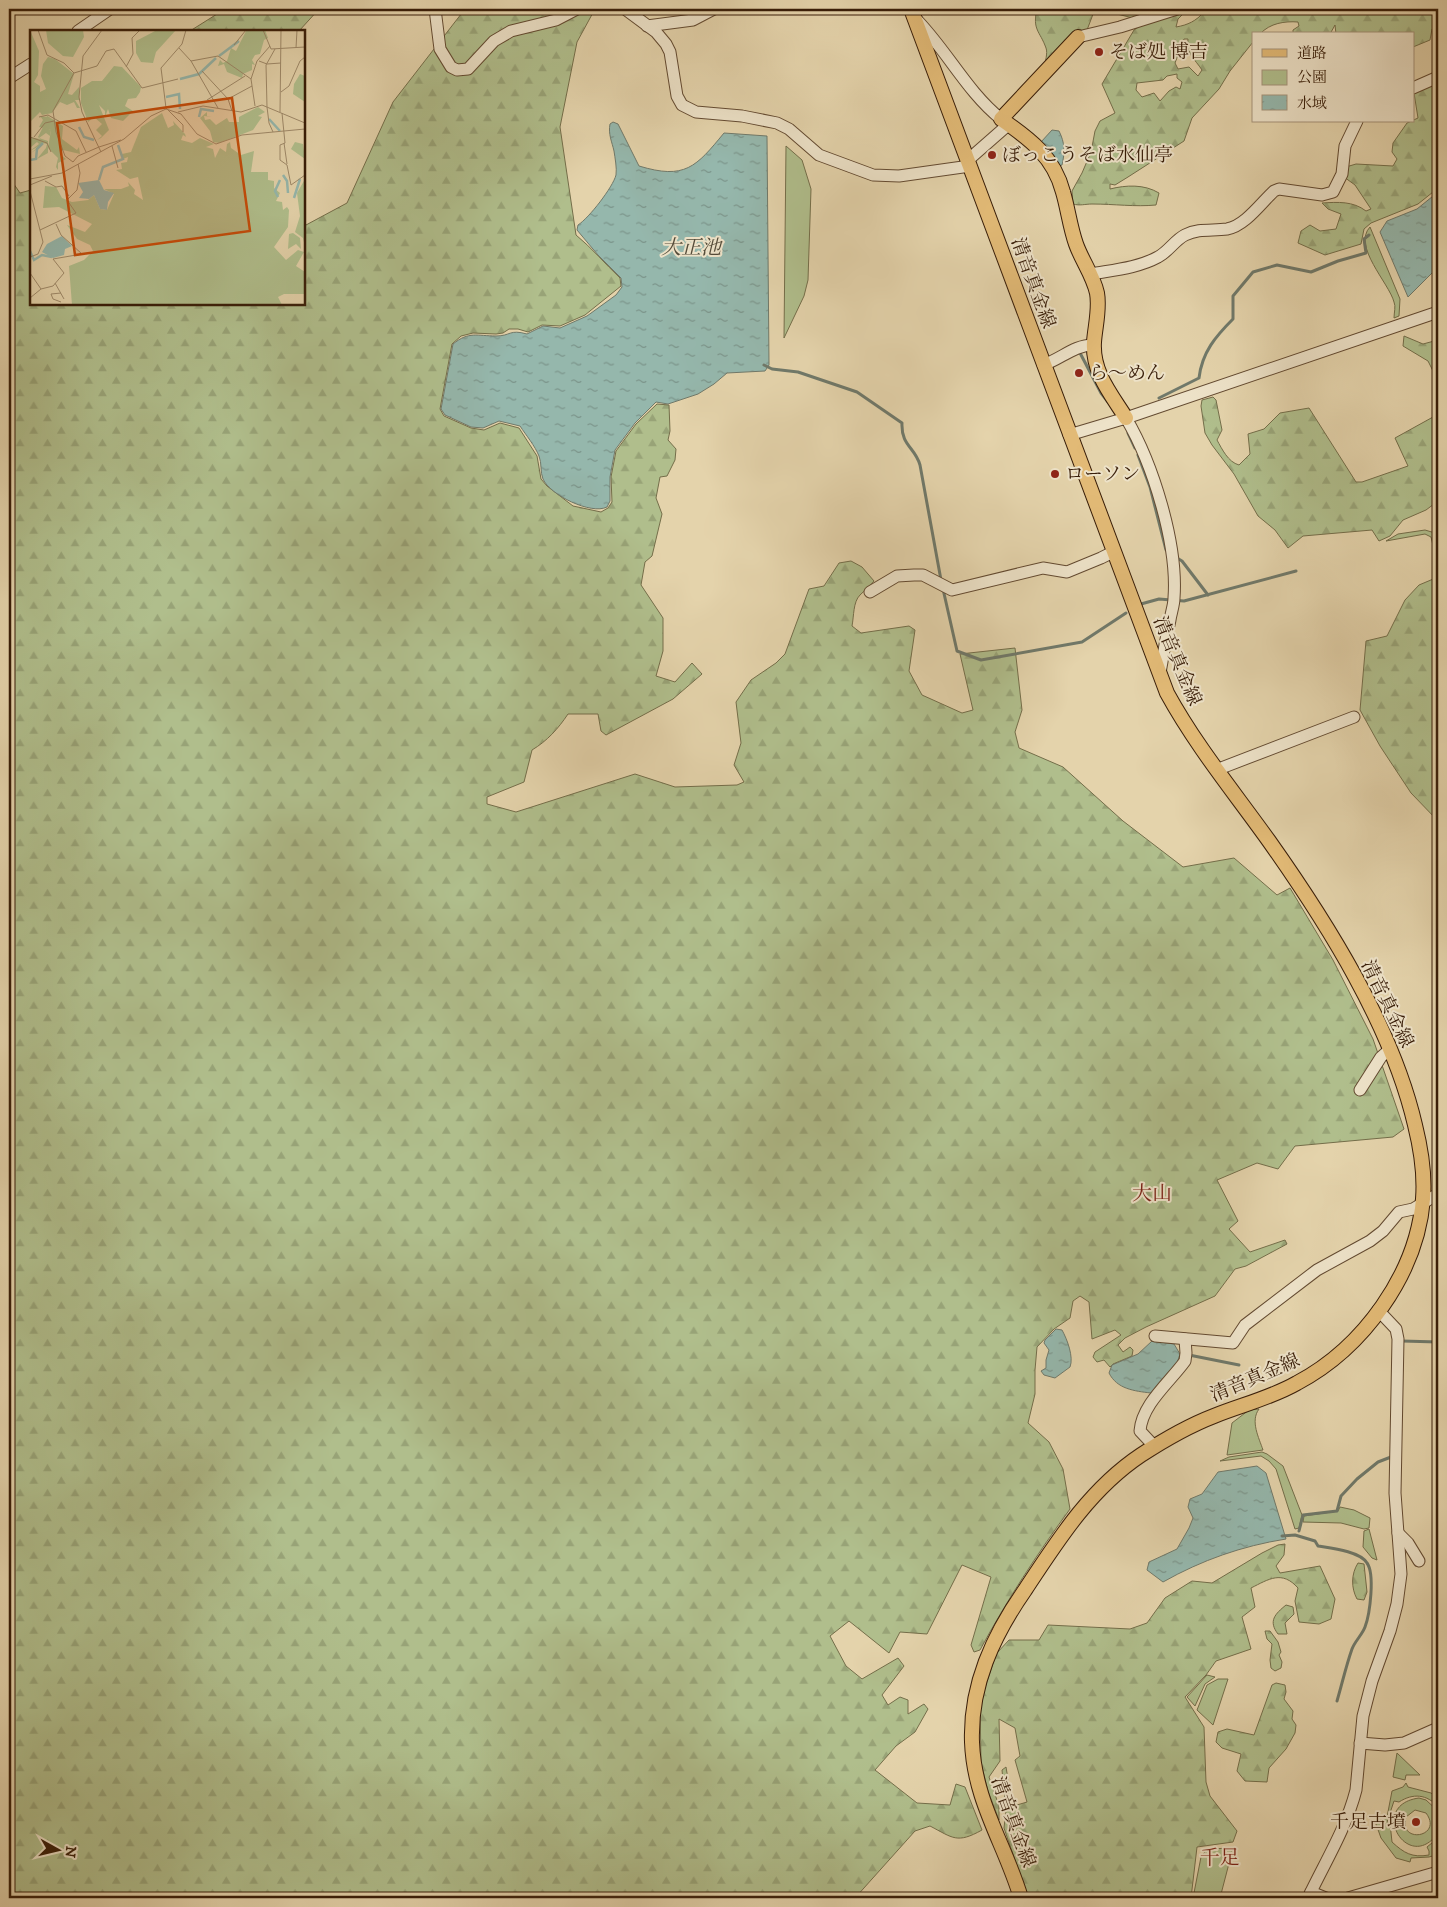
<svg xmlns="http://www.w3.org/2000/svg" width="1447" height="1907" viewBox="0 0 1447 1907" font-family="'IM FELL DW Pica','Noto Serif JP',serif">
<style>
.green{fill:#b0be8c;stroke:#746e4a;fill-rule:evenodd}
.forest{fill:url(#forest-firs);stroke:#746e4a;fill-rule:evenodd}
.water{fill:url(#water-ripples);stroke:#70796a}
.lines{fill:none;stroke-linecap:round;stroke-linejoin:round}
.stream{stroke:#70796a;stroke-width:3}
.minor-casing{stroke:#634a31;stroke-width:13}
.major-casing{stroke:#381d08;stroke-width:16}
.minor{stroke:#ede2c8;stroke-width:11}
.major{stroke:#e2ba76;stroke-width:14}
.poi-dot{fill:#8f2418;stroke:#ede2c8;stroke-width:2}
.labels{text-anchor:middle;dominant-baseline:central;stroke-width:4;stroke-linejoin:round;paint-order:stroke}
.poi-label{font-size:19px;fill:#381d08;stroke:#ede2c8;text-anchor:start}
.street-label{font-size:19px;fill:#381d08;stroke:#ede2c8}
.water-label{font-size:20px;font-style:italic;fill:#544b39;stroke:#ede2c8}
.neighbourhood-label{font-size:20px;fill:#7a1f14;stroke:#ede2c8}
.inset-river{fill:none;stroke:#95b7ac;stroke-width:2.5}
.inset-road{fill:none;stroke:#9f8a6a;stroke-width:1}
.view{fill:#c54d0b;fill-opacity:0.15;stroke:#c54d0b;stroke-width:2.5}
.inset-edge{fill:none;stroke:#381d08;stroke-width:2.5}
</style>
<defs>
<pattern id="forest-firs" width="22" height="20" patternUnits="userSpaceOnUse" patternTransform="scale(1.25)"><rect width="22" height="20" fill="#b0be8c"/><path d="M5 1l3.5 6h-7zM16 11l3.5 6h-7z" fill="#98a377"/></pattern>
<pattern id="water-ripples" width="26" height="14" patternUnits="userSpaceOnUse" patternTransform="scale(1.25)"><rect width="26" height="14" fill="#95b7ac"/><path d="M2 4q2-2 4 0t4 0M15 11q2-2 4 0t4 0" fill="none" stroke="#7b948a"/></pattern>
</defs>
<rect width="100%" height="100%" fill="#e4d3ab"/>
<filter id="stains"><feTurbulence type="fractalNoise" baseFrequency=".004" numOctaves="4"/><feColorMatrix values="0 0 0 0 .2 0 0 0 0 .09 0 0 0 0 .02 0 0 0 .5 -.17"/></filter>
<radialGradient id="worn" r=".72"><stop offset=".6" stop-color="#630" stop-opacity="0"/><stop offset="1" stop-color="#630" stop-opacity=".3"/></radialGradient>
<!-- green -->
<g class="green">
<path d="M786 146 802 160 811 189 808 280 804 296 784 338Z"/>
<path d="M1370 227 1400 299 1399 316 1394 318C1394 313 1396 306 1394 302 1389 283 1352 246 1370 227Z"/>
<path d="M1425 530 1435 533 1438 547V566L1431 537 1425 534 1386 541 1398 534Z"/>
<path d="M1259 1409C1250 1421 1259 1438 1263 1450L1227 1455 1232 1423 1249 1410Z"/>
<path d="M1262 1452 1267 1454 1283 1466 1302 1515 1299 1528 1295 1529 1276 1469 1269 1461 1261 1456 1220 1461 1229 1457Z"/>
<path d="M1340 1507 1354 1510 1370 1518 1369 1528 1364 1529 1341 1523 1303 1522 1304 1516 1338 1511Z"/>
<path d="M1369 1529 1377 1560 1372 1558 1363 1547 1364 1531Z"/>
<path d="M1207 1675 1215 1677 1205 1684 1195 1706 1187 1697Z"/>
<path d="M1218 1679H1228L1213 1725 1197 1710 1207 1685Z"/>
<path d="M1397 1753 1420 1775H1406L1405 1780 1393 1777Z"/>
<path d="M1406 1783 1408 1787 1431 1793 1438 1798V1807C1427 1794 1413 1793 1399 1802L1394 1801 1387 1822 1390 1823 1392 1842C1404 1853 1412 1858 1429 1855V1851L1427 1847 1438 1838V1844L1433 1849 1436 1855 1429 1857 1411 1858 1410 1862 1396 1858 1381 1838 1376 1824 1378 1815 1387 1817 1392 1791 1403 1787Z"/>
<path d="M1419 1798 1426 1800 1438 1811V1833C1408 1875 1367 1805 1419 1798ZM1415 1810 1426 1813C1444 1837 1398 1845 1406 1817Z"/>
<path d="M1233 1848 1220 1898H1193L1201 1857 1207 1849Z"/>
</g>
<!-- forest -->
<g class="forest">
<path d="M225 9H319L299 31H190Z"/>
<path d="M465 9H595L577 42 560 127 576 235C592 248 605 264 620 278L621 286 585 315 560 326 542 325 528 332 518 329H509L503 333 496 334 473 333 461 336 452 344 440 409 444 416 471 428 484 430 500 423 519 428 537 456 541 479 547 486 573 506 601 512 608 508 612 502 611 477 616 451 636 424 657 404 669 405 670 431 668 440 676 449 675 460 667 476 660 477 656 498 662 514 652 556 645 562 641 585 663 618V651L656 676 675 682 692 663 702 674 673 699 606 735 601 731 598 714H568C558 729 547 741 532 750L524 782 487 797V804L516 812 635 774 675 787 737 785 744 782 734 765 741 743 736 702 751 680 776 663 785 654 809 589 824 586 839 563 851 561 862 567 874 581C870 586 865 590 860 595 853 602 854 616 852 626L861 633 909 626 915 630 909 671 922 695 962 713 973 710 960 654 1015 648 1022 710 1015 732 1019 748 1063 767 1123 821 1183 867 1234 858 1277 895 1290 888 1333 960 1373 1039 1404 1129 1393 1137 1295 1146 1278 1169 1257 1163 1217 1180 1238 1221 1229 1229 1250 1252 1285 1240 1287 1244 1246 1266 1235 1269 1215 1296 1146 1327 1125 1338 1118 1345 1123 1352 1130 1347 1133 1350 1132 1356 1113 1364 1110 1367 1104 1360 1097 1362 1093 1357 1095 1352 1121 1335 1115 1330 1092 1339 1089 1302 1080 1296 1073 1301 1070 1318 1054 1329 1037 1347 1035 1370V1394L1028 1423 1049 1442 1063 1469 1070 1509C1037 1554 1007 1600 980 1650L974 1652 971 1645 991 1577 962 1565 927 1634 900 1632 889 1653 849 1621 830 1636 846 1666 862 1679 898 1658 904 1666 882 1695 888 1705 900 1697 908 1700V1714L924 1704 928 1709 915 1732 896 1746 875 1770 917 1803 950 1805 956 1784 965 1787 982 1830C957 1844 953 1838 930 1826L915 1831 855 1898H9V177L20 193 31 190V304H304V222L306 225 347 203 393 102Z"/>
<path d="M1037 9H1095L1087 30 1044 68C1045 62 1048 53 1046 48 1040 31 1032 30 1037 9Z"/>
<path d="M1111 9H1188L1178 19 1176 27C1188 25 1196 21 1204 12V9H1438V26L1432 29 1430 40 1413 47V34H1336L1335 25 1330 34H1293V30L1299 26 1298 22C1285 21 1270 23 1260 34H1253V42L1230 71 1219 89 1192 118 1184 141 1128 177 1115 185 1110 184V189C1126 185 1144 184 1159 193L1156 205C1135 207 1114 204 1092 204 1085 204 1080 206 1073 204L1072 191 1082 173 1091 152 1095 131 1100 121 1115 113 1102 84 1134 30 1143 24 1133 18 1113 13ZM1184 39H1188C1186 54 1195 59 1202 70L1198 76 1189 67 1178 69 1175 63ZM1177 74V78L1182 82 1180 89 1176 87 1169 91 1160 101 1154 93 1142 97 1136 90 1137 83 1163 80 1167 76Z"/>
<path d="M1438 81V188L1418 204 1371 223 1364 229 1361 244 1325 255 1298 243 1301 231 1310 225 1320 231 1336 229 1341 214 1328 209 1322 203C1338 202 1353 201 1366 211L1371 209 1355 185 1344 177 1346 167 1356 164 1393 166 1397 159 1392 152 1393 143 1407 123 1418 118 1414 93Z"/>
<path d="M1404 336 1423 344 1438 340V381L1428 361 1403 346Z"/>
<path d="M1213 397 1216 400 1222 430 1217 440C1222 449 1228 462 1239 465L1250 454 1248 434 1264 429 1280 413 1309 408 1356 482H1362L1408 466 1395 438 1433 417 1438 418V501L1426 510 1403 520 1390 536 1379 541 1372 530 1303 536 1288 548 1275 530 1258 516 1234 474 1212 445 1205 433 1201 406 1202 400Z"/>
<path d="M1438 577V821L1411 793 1380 746 1360 710 1366 641 1387 636 1405 600 1419 585Z"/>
<path d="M1285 1544 1284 1555 1276 1566 1280 1573 1320 1566 1335 1599 1331 1619 1319 1624 1299 1622 1295 1601 1298 1588C1282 1570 1269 1579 1251 1588L1255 1607 1242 1617 1251 1649 1216 1661 1206 1675 1185 1697 1204 1727 1206 1782 1210 1796 1237 1831 1233 1842 1197 1847 1191 1898H1028L1004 1828 1006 1810 1002 1770 1006 1767 1011 1797 1017 1805 1027 1802 1015 1760 1020 1756 1015 1728 999 1719 1000 1761 989 1777 999 1806V1820L988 1791 981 1763 980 1703 996 1654 1009 1640H1039L1048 1625 1130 1629 1147 1623 1165 1598 1192 1581 1212 1583 1262 1553 1278 1545Z"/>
<path d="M1358 1563 1364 1564 1367 1592 1364 1600 1357 1599C1351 1588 1351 1574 1358 1563Z"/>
<path d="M1286 1605 1293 1607 1294 1614 1285 1623 1287 1634H1278C1268 1621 1275 1614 1286 1605Z"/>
<path d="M1265 1631H1270L1278 1642 1281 1652 1279 1655 1282 1662 1281 1668 1275 1671 1271 1668 1270 1660 1272 1644 1267 1639Z"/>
<path d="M1276 1683 1285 1685 1286 1692 1284 1699 1293 1711 1292 1719 1296 1725 1295 1733 1286 1749 1269 1768 1267 1782 1245 1781 1237 1771 1241 1754 1222 1748 1216 1742 1218 1732 1227 1729 1254 1735 1272 1685Z"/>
</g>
<!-- water -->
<g class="water">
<path d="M613 122 618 124 639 166C685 180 696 167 724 133L767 136 769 365 765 371 727 373 714 384 698 394 668 404 656 402 635 423 615 450 610 477V501L607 507C591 515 550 495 543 479 540 472 542 463 539 456 535 446 526 435 520 426L499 421 483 428 471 427 445 415 441 409 453 344C469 331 477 336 496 336 511 336 509 329 527 334L543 326 560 328 587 316 616 295 622 287 621 278 598 255 577 230 578 225C589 218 613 187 616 175 617 168 615 158 614 151 612 142 608 134 610 124Z"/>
<path d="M1052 130 1059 131C1065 143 1065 152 1062 165L1059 166 1041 142Z"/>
<path d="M1438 192V267L1408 297 1380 232 1387 221 1417 209Z"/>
<path d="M1056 1329 1062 1330C1067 1339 1074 1357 1070 1367L1055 1378 1044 1375 1041 1371 1046 1368V1360L1049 1350 1044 1343 1045 1340Z"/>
<path d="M1152 1341 1174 1344 1180 1354 1176 1366 1151 1393C1134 1391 1117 1389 1109 1373L1112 1365 1138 1354Z"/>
<path d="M1257 1466 1266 1473 1286 1539C1242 1546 1202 1560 1163 1582L1147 1570 1149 1562 1177 1549 1189 1528 1193 1518 1188 1507 1190 1499 1202 1494 1218 1472Z"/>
</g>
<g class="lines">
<!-- stream -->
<g class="stream">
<path d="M1079 351 1101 393 1108 402"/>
<path d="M764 365 772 369 798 372 857 392 902 423C901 446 915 447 920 465L941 580"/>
<path d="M1159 398 1199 378C1202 352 1216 336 1233 319V296L1253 272 1277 265 1311 272 1338 261 1366 253 1364 239 1369 235"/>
<path d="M1128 433 1135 448"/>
<path d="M1138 455 1150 487 1166 550"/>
<path d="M1177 558 1182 561 1208 595"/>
<path d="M943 589 957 651 981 660 1082 642 1126 613"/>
<path d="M1141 604 1159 599 1184 601 1296 571"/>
<path d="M1402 1341 1438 1342"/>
<path d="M1189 1355 1239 1365"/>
<path d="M1299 1531 1303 1515 1337 1511 1341 1496 1357 1479 1378 1462 1391 1457"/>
<path d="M1282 1536 1295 1535 1315 1541 1318 1546C1330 1548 1360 1551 1367 1563 1375 1574 1370 1614 1365 1627 1362 1635 1355 1641 1352 1649 1346 1666 1342 1684 1337 1701"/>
</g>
<defs>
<g id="minor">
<path d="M435 9 440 49 451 67 457 70 468 69 494 41 511 31 556 20 577 9"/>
<path d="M625 9 656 32 666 44 670 52 677 96 682 105 696 112 742 116 777 123 789 129 819 155 873 175 899 176 970 166"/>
<path d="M915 18C946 49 967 92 1001 119"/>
<path d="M647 26 693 20 714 9"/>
<path d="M78 31 110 9"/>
<path d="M1078 37 1120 27 1177 9"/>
<path d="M9 78 31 64"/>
<path d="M1413 88 1438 77"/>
<path d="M968 160 1009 124"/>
<path d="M1091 274C1113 270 1138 268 1158 257 1168 252 1175 240 1185 235 1199 228 1212 231 1227 229 1245 226 1261 203 1274 191L1279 189 1322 195 1333 192 1342 174 1345 146 1357 121"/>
<path d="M1043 365C1061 359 1074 345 1093 345"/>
<path d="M1126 418C1153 464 1178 544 1174 598 1174 605 1171 613 1170 620 1166 638 1163 656 1160 673"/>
<path d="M1069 435 1126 418 1438 312"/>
<path d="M870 592 897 576 914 575H923L952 590 1043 568 1067 572 1101 558 1113 552"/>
<path d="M1216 770 1354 717"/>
<path d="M1360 1090 1381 1057 1390 1049"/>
<path d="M1155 1336 1233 1343 1245 1325 1317 1270 1370 1241 1383 1231 1399 1212 1413 1209 1438 1194"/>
<path d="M1155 1447 1140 1431C1142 1404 1170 1382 1185 1361L1186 1353 1185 1339"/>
<path d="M1398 1533 1408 1543 1419 1561"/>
<path d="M1360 1743 1385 1745 1404 1743 1438 1728"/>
<path d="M1311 1892 1326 1898"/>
<path d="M1308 1898C1325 1862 1346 1829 1356 1790L1363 1716 1372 1681 1390 1631 1397 1604 1401 1574 1395 1493 1398 1339 1396 1329 1378 1310"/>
<path d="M1348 1898 1438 1872"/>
</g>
<g id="major">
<path d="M911 9 1167 693C1196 746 1234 792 1269 841 1327 923 1392 1026 1415 1125 1421 1149 1425 1174 1423 1199 1417 1274 1363 1348 1297 1383 1271 1398 1241 1405 1214 1416 1188 1426 1164 1440 1141 1455 1090 1489 1058 1540 1025 1590 993 1636 970 1685 972 1742 974 1801 1005 1844 1021 1898"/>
<path d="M1078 37 1001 119C1030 139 1054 157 1063 192 1068 209 1070 227 1076 244 1082 261 1093 275 1097 293 1100 309 1095 327 1094 342 1092 372 1111 394 1126 418"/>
</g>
</defs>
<!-- minor casing -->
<use href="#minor" class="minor-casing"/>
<!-- major casing -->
<use href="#major" class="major-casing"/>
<!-- minor -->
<use href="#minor" class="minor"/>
<!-- major -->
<use href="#major" class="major"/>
</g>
<!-- markers -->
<g class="poi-dot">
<circle cx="1099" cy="52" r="5"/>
<circle cx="992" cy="155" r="5"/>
<circle cx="1079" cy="373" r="5"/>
<circle cx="1055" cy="474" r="5"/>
<circle cx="1416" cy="1822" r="5"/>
</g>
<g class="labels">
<!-- poi labels -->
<g class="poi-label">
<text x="1109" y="52">そば処 博吉</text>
<text x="1002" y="155">ぼっこうそば水仙亭</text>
<text x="1089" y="373">ら～めん</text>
<text x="1065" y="474">ローソン</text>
<text x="1406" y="1822" text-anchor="end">千足古墳</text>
</g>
<!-- street labels -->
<g class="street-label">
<text transform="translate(1033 283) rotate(70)">清音真金線</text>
<text transform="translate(1177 661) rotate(67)">清音真金線</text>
<text transform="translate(1387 1004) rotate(64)">清音真金線</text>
<text transform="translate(1255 1378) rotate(-23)">清音真金線</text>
<text transform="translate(1013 1822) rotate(70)">清音真金線</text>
</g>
<!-- water labels -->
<g class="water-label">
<text x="691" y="248">大正池</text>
</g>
<!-- neighbourhood labels -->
<g class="neighbourhood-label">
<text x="1152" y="1194">大山</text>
<text x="1220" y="1858">千足</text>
</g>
</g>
<!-- overview -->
<g transform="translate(30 30)">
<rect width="275" height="275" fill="#e4d3ab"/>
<path d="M235 0 238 8 234 10 230 24 225 25 222 30 225 35 222 34V40L213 44 212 48 197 42 194 34 188 36 190 30 193 33 197 31 201 18 206 21 216 1ZM13 97 21 100 20 106 16 103 9 108 18 111V123L7 129 0 131 7 129 16 118 17 114 13 113 12 115 10 117 1 123 11 115 0 121 9 114 7 112 0 118V107L10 109 8 107Z" fill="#b0be8c"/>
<path d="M0 0 9 21 8 45 4 52 10 56V62L16 59 11 46 13 34 18 27 25 29 44 44 38 64 42 65 49 57V70H45L50 78H47L44 72 37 75 30 72 22 83 12 85 10 82 0 92ZM16 0H53L54 7 43 27 33 26 18 13ZM127 0H146L126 22 123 33 111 32 106 23V11ZM84 36 92 37 111 57 110 62 106 68 98 69 95 76 103 81 93 91 81 88 78 79 75 87V81L69 75 79 100 71 108 67 110 72 106 66 100 72 94 64 87 58 92 51 73V58L62 51H72ZM270 44 275 46V72L263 64 264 54ZM228 77 235 82 228 86 232 87 223 100 189 113 183 112 180 101 170 88 177 82V86L182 87 174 86 175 90 180 89 186 95 197 88 199 92H209V87ZM132 83 138 98 144 95 143 91 155 104 156 107 153 105 151 110 162 113 170 108 184 114 176 117 183 119 185 128 190 118 196 122 197 114 200 112 201 118 211 125 224 121 221 142H238V150L244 151V158L250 163 246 171 252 172 253 180 257 177 259 180 258 197 244 217 256 230 268 220 274 222 266 236 275 242V264H254L248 267 252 275H42L39 236 54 230 63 221 60 215 47 209 37 195 55 202 62 194 29 177 13 178 15 156 26 157 32 168 42 172 58 170 64 165 70 179 77 180 84 164 74 159H91L99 156 98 152 105 160 104 164 113 170 108 147 100 149 86 140 92 139 91 133 97 132 98 127 93 129 92 124 101 122 111 97ZM16 85 33 96 32 109 47 120 49 117 50 124 33 120 30 124 36 129 28 133V140L26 137 28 128 18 118 21 100 9 97 13 90 10 86 17 87ZM265 112 273 114 275 129 261 119ZM275 149V217L273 208 265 202 270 186 267 163ZM263 203 270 208 271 219 266 214 258 219 259 204Z" fill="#b0be8c"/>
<path d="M69 150 74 160 84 163 78 172 77 180 70 179 64 165 59 169 49 168 53 162 48 153ZM32 206 42 216 35 219 34 225 23 228 12 222 17 214Z" fill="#95b7ac"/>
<path class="inset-river" d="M189 26 209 11M150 49 169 44 186 28M136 67 149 64 150 79M169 87 171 79 184 81M239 89 250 101M49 97 54 107 64 110M0 130 6 129 7 119 13 113M253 145 257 151 258 163M69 150 73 137 93 129 88 115M248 167 245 161 250 150M264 168 270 149M0 221 4 230 12 225 22 227"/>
<path class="inset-road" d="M8 0 17 25 34 33 44 43M233 0 241 19 275 17M204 15 216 0M149 18 161 31 188 78M266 18 267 0M161 31 188 26 221 49 227 31 240 16M229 31 237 34 251 33M96 37 103 24 102 8 110 0M172 41 198 69 202 81M221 49 225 76M251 62 259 56 270 31 275 27M198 69 222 56M177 70 215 46M237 77 236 35 245 19M237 77 239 93 243 102M148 82 173 76 211 82 232 75 275 93M250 82 251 0M252 83 255 113 250 115V130L257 135 261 155 275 145M9 87 18 85 46 101 56 122M153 102V95L136 78 131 38 152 14 156 0M0 107 17 113 21 122M4 107 15 93 24 91M254 113 257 134M82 116 88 138M69 117 91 110M71 122 52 82 49 67 53 26 72 0M35 126 26 102 23 81 44 43 67 36 76 21 84 19 112 58 148 49M35 126 43 132 48 126 69 117M0 149 32 143 94 109 121 86 136 79 151 84 167 104 186 114 212 105 275 99M15 151 26 157 32 156 39 166M0 155 22 146M0 161 13 212 8 224 0 227M10 200 46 183 37 170 47 160 50 143 48 134M0 243 11 259M25 253 34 269M31 263 21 264 23 269 31 272M0 268 11 259 23 256 34 243 23 229 52 224 31 205 26 194"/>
<path class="view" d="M202 68 220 201 45 225 27 93Z"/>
<rect width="275" height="275" class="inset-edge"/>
</g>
<!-- margin -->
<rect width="1447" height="1907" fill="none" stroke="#e4d3ab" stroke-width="30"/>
<rect x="10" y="10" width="1427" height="1887" fill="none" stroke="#381d08" stroke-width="2.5"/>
<rect x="15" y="15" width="1417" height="1877" fill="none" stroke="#381d08"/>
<!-- legend -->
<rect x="1252" y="32" width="162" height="90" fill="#ede2c8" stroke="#a5937b"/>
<rect x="1262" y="49" width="25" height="8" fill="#e2ba76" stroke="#a5937b"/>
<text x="1297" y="58" font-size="15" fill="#381d08">道路</text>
<rect x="1262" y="70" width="25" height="15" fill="#b0be8c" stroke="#a5937b"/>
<text x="1297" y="82" font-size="15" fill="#381d08">公園</text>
<rect x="1262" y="95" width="25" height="15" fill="url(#water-ripples)" stroke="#a5937b"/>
<text x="1297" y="108" font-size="15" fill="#381d08">水域</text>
<!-- north arrow -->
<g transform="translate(58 1850) rotate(98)" stroke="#ede2c8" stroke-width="4" paint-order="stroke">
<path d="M0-4L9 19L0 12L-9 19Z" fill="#381d08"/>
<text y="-8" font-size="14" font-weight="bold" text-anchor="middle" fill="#381d08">N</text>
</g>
<rect width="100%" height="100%" filter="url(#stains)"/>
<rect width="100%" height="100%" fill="url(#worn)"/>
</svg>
